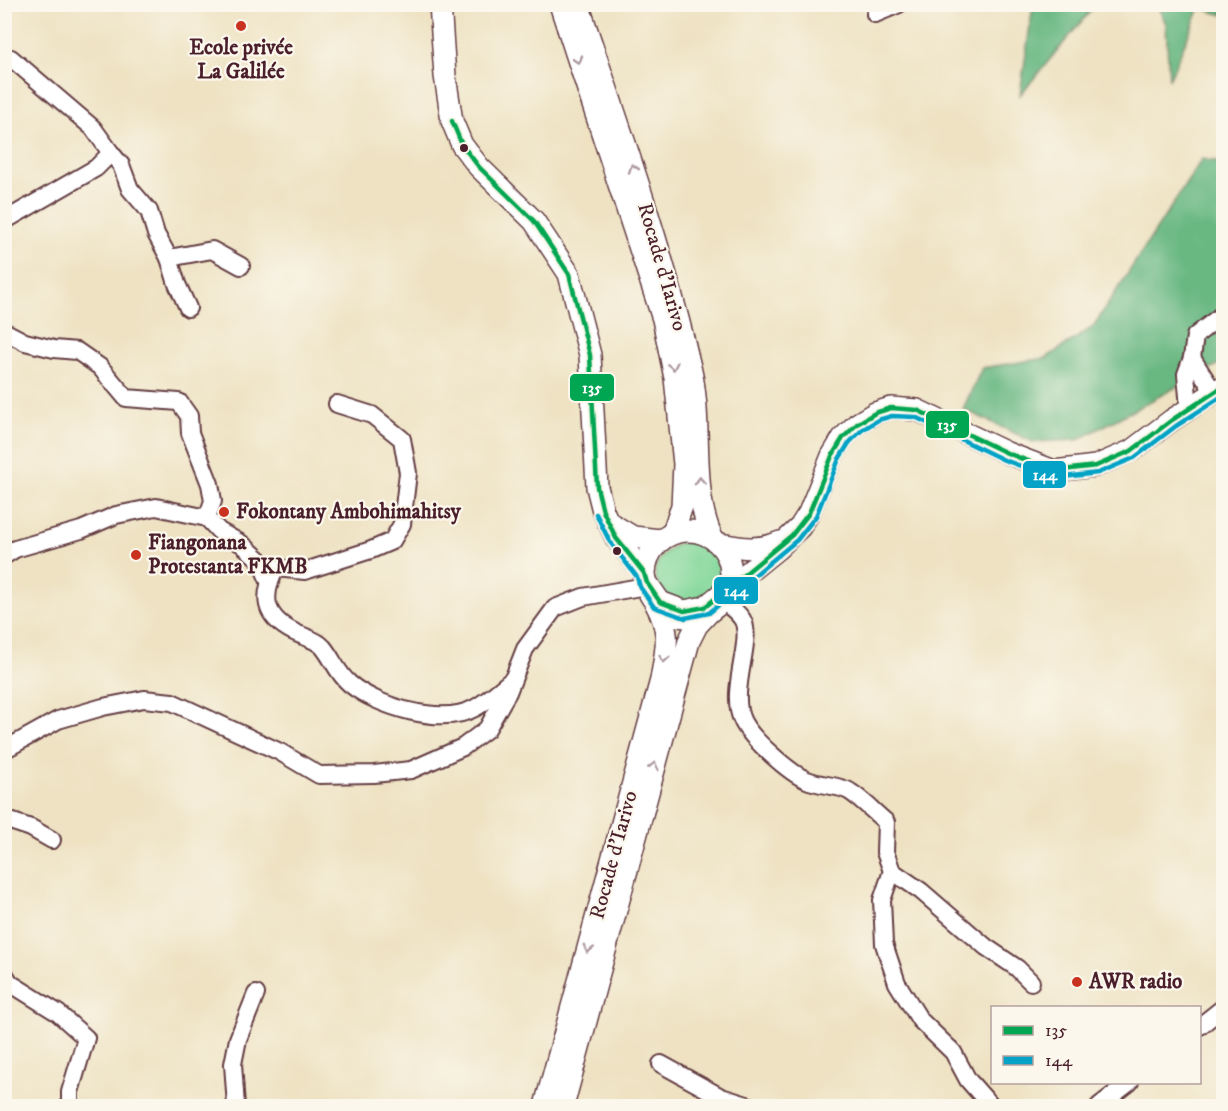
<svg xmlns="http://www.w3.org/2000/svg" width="1228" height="1111" viewBox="0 0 1228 1111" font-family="'IM FELL DW Pica',serif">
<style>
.green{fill:#82d79a;stroke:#667b62;stroke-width:1.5}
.forest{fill:#69b882;stroke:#5a6c56;stroke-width:1.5}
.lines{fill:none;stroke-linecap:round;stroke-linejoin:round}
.minor-casing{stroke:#633c42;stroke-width:20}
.major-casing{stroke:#633c42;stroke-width:24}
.minor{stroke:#fff;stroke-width:16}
.major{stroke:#fff;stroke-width:21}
.bus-1-casing{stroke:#fbf7ec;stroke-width:9}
.bus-2-casing{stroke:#fbf7ec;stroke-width:9}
.bus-1{stroke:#00a651;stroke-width:4.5}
.bus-2{stroke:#04a2c6;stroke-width:4.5}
.oneway{stroke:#ae9aa0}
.poi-dot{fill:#c8321e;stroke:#fbf7ec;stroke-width:2}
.bus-dot{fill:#4a1f2b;stroke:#fbf7ec;stroke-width:2}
.labels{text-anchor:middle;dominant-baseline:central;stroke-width:4.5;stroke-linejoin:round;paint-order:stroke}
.poi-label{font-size:21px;font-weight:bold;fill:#4a1f2b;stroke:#fbf7ec;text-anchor:start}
.street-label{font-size:21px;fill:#4a1f2b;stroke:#fbf7ec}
.line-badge{stroke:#fbf7ec;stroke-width:2}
.badge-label{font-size:16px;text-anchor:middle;font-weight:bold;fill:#fff}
</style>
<rect width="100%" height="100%" fill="#fbf7ec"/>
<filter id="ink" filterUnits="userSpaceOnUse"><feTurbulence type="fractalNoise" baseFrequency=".0167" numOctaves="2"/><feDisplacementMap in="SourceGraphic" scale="12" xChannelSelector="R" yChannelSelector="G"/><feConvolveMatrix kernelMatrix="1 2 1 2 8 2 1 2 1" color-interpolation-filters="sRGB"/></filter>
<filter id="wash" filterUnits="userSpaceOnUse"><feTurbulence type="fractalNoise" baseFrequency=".008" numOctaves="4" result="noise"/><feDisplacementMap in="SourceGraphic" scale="24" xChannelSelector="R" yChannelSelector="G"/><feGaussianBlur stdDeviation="1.35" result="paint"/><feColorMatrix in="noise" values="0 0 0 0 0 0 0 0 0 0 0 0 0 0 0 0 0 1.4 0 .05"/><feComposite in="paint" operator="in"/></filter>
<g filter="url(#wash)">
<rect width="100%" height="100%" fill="#eee2c2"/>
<!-- green -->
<path class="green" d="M684 542C705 542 727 559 719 583 718 587 714 591 712 595L677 604C671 598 660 590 657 582 648 564 669 546 684 542Z"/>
<!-- forest -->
<g class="forest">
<path d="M1033 5H1087L1093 8 1020 95Z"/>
<path d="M1157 5H1223V15L1200 8 1169 80 1166 24Z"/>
<path d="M1202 159 1223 163V362L1078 440 1033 442 963 409 982 368 1046 358 1093 327Z"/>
</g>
</g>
<g filter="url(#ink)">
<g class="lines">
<defs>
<g id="minor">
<path d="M875 14 899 4"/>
<path d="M4 56 11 58 93 128 111 153 96 168 4 221"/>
<path d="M111 153 121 165 130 189 149 211 156 234 169 258 212 250 241 266"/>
<path d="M169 258 177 284 188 308"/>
<path d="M4 331 25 342 54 349 77 351 100 367 126 398 179 402 189 416 190 433 210 484 213 501 207 518 156 507 116 515 81 530 15 549 4 556"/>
<path d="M1192 358 1195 336 1224 313"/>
<path d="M337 404 372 415 402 439 408 473 402 524 392 541 371 550 305 571 276 568C261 597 264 617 294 632 303 637 316 639 323 647 333 659 337 673 350 684 378 707 442 726 475 708 488 701 500 689 512 680"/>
<path d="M1189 408 1186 374 1192 358 1213 391"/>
<path d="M207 518 219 531 242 544 260 560 269 581"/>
<path d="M722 601C729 606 737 611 742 619 755 639 727 692 743 722 752 739 789 773 807 780 819 785 835 785 847 790 859 796 875 813 886 822L885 852 892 871 921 891 986 947 1017 968 1031 982"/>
<path d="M4 750 58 720 103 707 144 699 172 702 280 752 319 775 374 774 411 770 463 747 487 729 508 692 525 649 555 608 583 597 646 586"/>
<path d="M4 819 31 828 52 840"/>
<path d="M892 871 882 900 884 944 897 983 920 1020 953 1052 968 1080 991 1106"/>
<path d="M4 973 10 983 58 1013 86 1038 70 1092V1106"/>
<path d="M1200 1026 1224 1007"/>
<path d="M661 1064 721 1097 750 1106"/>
<path d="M236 1106 233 1064 238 1039 256 994"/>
<path d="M1099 1106 1130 1082"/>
</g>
<g id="major">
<path d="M440 4 445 76 452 121 462 145 479 167 534 221 569 274 590 355 597 487 603 511 616 538 644 573 647 583 660 602 684 611 705 607 777 549 800 527 809 513 832 456 843 438 857 424 875 413 891 408 917 410 1007 453 1054 471 1096 466 1131 451 1172 420 1224 386"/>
<path d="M560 4 663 319 675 378 684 464 682 506 673 532"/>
<path d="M578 4C619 126 662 246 691 371 703 423 690 491 712 537"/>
<path d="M608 522 633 537 660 540"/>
<circle cx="688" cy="574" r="43"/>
<path d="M720 544C742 548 759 551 780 542"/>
<path d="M545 1106 661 680C666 648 672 634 656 604"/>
<path d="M563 1106 689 641 697 625 710 611"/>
</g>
</defs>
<!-- minor casing -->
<use href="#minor" class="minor-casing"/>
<!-- major casing -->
<use href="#major" class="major-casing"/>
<!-- minor -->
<use href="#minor" class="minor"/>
<!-- major -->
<use href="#major" class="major"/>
<defs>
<path id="bus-1" d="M452 121 462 145 479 167 534 221 569 274 590 355 597 487 603 511 616 538 644 573 647 583 660 602 684 611 705 607 792 535 809 513 832 456 843 438 857 424 875 413 891 408 917 410 1007 453 1054 471 1096 466 1131 451 1172 420 1224 386"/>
<path id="bus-2" d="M596 514 610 542 637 577 640 587 654 607 685 618 709 613 797 540 816 516 839 459 849 443 862 430 878 420 892 416 915 417 1004 460 1055 478 1098 473 1134 458 1176 426 1224 395"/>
</defs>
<!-- bus-1 casing -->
<use href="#bus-1" class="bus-1-casing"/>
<!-- bus-2 casing -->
<use href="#bus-2" class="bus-2-casing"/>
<!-- bus-1 -->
<use href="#bus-1" class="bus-1"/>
<!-- bus-2 -->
<use href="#bus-2" class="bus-2"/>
</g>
<!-- one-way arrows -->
<defs><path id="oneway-chevron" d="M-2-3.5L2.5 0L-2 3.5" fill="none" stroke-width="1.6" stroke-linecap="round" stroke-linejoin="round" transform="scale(1.5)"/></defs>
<g class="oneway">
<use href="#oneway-chevron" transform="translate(578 60) rotate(72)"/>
<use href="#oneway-chevron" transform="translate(633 168) rotate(-109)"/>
<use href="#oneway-chevron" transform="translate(673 366) rotate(78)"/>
<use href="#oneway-chevron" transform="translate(700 481) rotate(-93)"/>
<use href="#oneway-chevron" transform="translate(664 659) rotate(99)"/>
<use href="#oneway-chevron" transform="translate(654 766) rotate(-76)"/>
<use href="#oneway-chevron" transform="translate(588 949) rotate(105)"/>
</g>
</g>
<!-- markers -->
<g class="poi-dot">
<circle cx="241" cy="26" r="6"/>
<circle cx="224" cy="512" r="6"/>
<circle cx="136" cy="555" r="6"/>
<circle cx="1077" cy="982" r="6"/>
</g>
<g class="bus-dot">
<circle cx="464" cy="148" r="5"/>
<circle cx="617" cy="551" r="5"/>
</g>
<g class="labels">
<!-- poi labels -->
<g class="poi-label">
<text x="241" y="48" text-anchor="middle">Ecole privée<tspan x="241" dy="24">La Galilée</tspan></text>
<text x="236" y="512">Fokontany Ambohimahitsy</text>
<text x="148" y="543">Fiangonana<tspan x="148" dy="24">Protestanta FKMB</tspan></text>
<text x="1089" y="982">AWR radio</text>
</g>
<!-- street labels -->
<g class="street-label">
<text transform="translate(662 267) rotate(74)">Rocade d'Iarivo</text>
<text transform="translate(614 855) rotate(-75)">Rocade d'Iarivo</text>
</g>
</g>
<g class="line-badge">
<rect x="569" y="373" width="46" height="29" rx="6" fill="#00a651"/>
<rect x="925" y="410" width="45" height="29" rx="6" fill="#00a651"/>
<rect x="1022" y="460" width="45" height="29" rx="6" fill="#04a2c6"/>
<rect x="713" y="576" width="46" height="29" rx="6" fill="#04a2c6"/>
</g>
<g class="badge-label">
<text x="592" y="393">135</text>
<text x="947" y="430">135</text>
<text x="1045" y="480">144</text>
<text x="736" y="596">144</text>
</g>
<!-- margin -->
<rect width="1228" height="1111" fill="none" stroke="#fbf7ec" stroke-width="24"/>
<!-- legend -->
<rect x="991" y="1006" width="210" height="78" fill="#fbf7ec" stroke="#b4a19f" stroke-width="1.5"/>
<rect x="1003" y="1026" width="30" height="9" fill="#00a651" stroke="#b4a19f" stroke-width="1.5"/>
<text x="1045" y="1036" font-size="18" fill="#4a1f2b">135</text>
<rect x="1003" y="1056" width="30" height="9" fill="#04a2c6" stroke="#b4a19f" stroke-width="1.5"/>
<text x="1045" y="1066" font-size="18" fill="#4a1f2b">144</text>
</svg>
